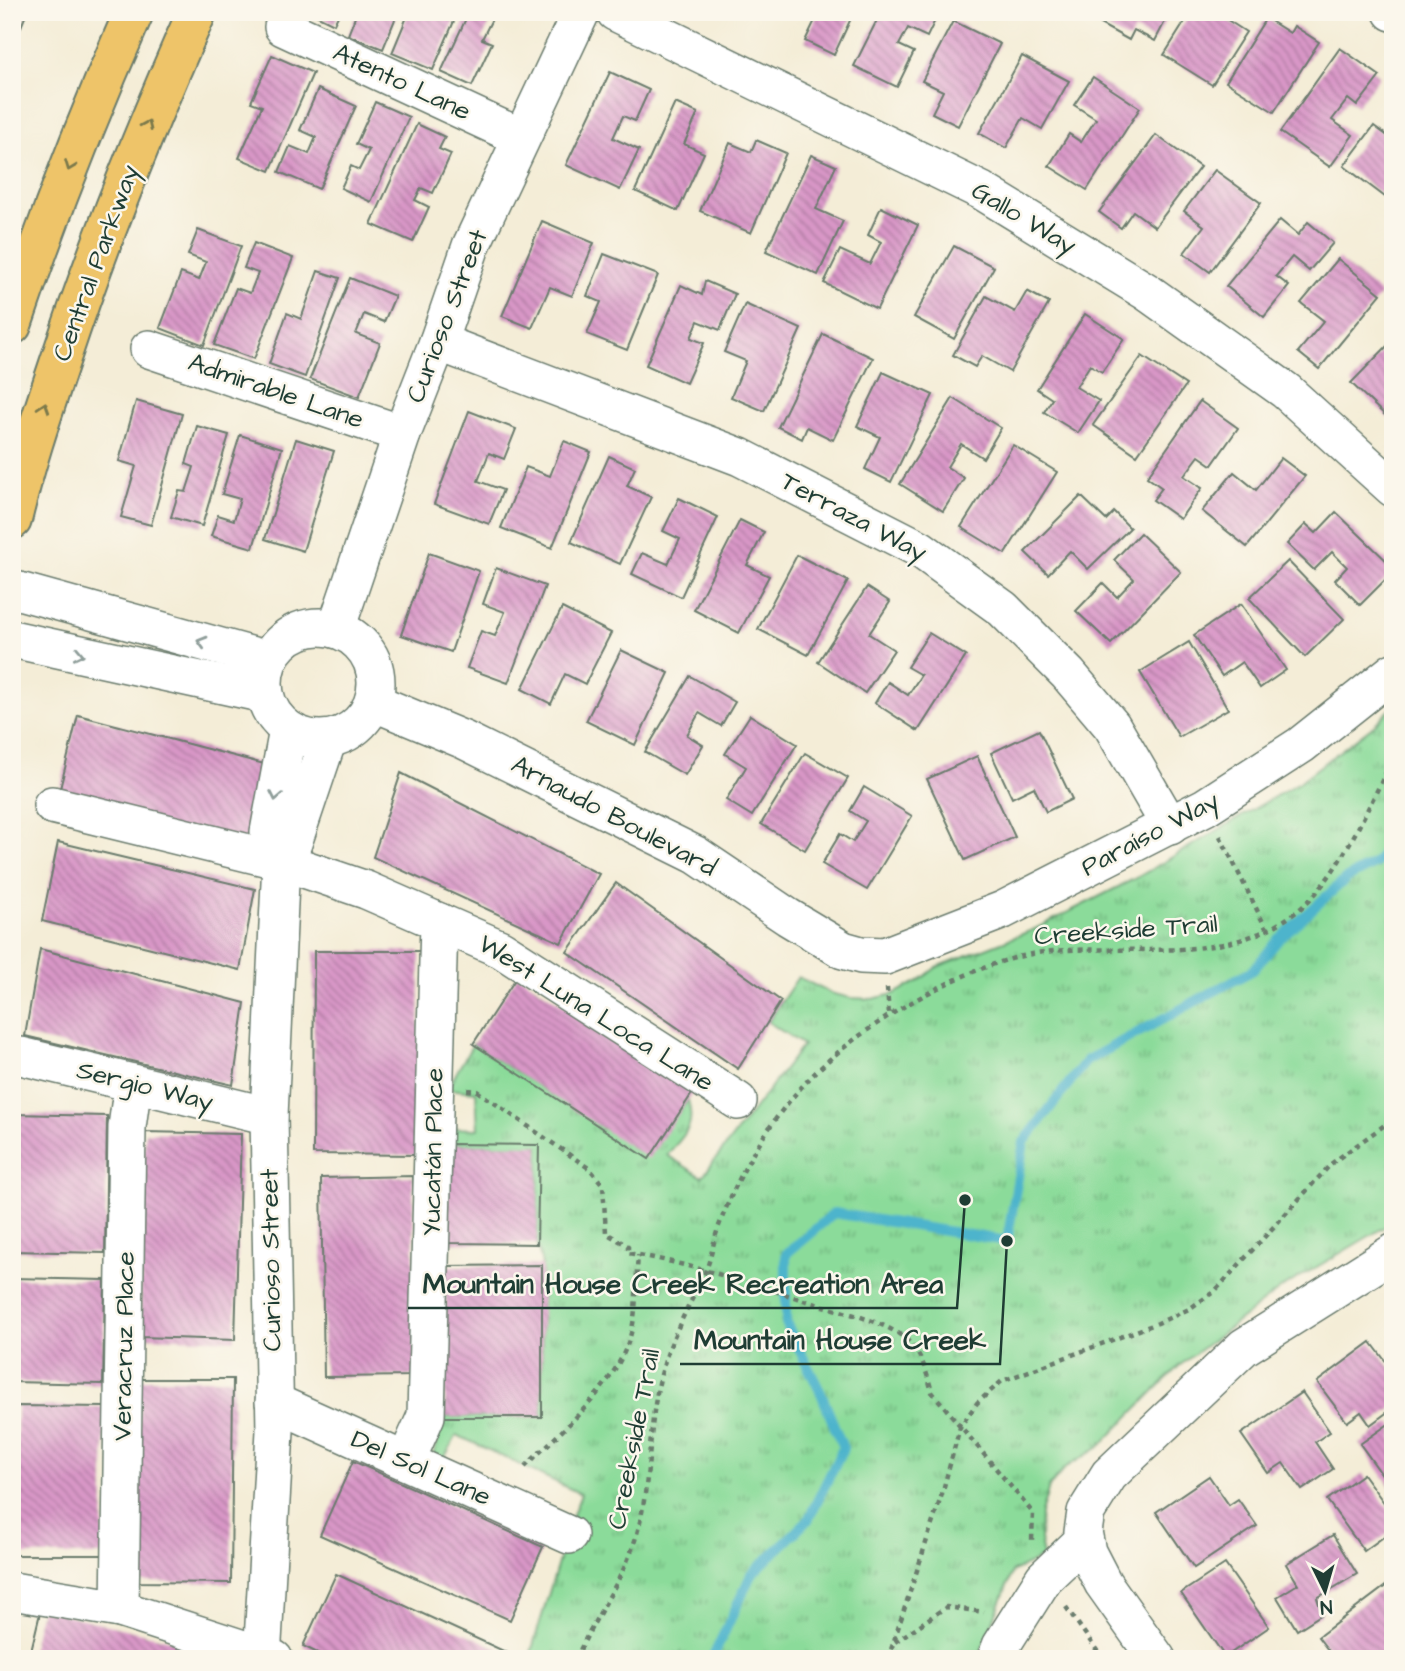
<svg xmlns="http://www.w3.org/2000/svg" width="1405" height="1671" viewBox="0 0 1405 1671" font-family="'Architects Daughter',sans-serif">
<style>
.park{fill:url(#park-tufts);stroke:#558c67;stroke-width:2}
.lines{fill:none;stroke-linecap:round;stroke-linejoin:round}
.stream{stroke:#4eb4cc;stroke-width:10}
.building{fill:url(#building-back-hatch)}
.minor-casing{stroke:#6a7b6d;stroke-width:40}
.major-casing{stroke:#6a7b6d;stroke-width:42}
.path{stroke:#6a7b6d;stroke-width:4.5;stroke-dasharray:5 5;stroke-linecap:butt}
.minor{stroke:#fff;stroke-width:37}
.major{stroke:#eec469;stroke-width:38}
.oneway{stroke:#7c7a4c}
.oneway2{stroke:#8f9e9a}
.labels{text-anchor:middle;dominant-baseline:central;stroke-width:5;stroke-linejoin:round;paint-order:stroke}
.street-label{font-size:26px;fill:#1f3d34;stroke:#fbf7ec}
.leader{fill:none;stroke:#1f3d34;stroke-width:2.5}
.callout-dot{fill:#1f3d34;stroke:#fbf7ec;stroke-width:2.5}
.callout-label{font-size:28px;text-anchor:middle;font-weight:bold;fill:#1f3d34;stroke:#fbf7ec;stroke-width:5;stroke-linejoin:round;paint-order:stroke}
</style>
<defs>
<pattern id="park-tufts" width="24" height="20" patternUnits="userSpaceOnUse" patternTransform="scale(1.75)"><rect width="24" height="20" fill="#8bdb9a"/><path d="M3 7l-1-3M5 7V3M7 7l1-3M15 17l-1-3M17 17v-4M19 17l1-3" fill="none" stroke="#71b37e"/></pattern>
<pattern id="building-back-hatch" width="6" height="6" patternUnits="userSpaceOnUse" patternTransform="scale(1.75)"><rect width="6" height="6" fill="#d997c7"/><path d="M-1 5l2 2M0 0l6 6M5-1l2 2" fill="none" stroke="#af7ca2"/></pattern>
</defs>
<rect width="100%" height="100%" fill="#fbf7ec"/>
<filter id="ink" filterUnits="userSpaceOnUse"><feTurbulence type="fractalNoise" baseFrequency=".0143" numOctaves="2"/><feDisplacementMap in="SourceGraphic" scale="14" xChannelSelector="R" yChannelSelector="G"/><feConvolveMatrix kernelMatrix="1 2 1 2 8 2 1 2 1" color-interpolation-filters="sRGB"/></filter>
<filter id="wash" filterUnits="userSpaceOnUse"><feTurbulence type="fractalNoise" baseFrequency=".00686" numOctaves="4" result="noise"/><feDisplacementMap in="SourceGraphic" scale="28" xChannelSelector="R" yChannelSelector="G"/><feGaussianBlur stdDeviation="1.57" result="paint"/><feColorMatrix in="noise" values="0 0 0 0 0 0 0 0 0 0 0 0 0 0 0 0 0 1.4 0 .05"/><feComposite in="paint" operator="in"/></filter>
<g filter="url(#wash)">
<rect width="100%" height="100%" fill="#f4edd7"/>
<!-- park -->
<path class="park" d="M1393 707V1222L1283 1287 1179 1366 1099 1447 1065 1468 1049 1487 1041 1513 1040 1539 1043 1557 1013 1571 978 1659H529L571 1520 581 1494 457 1435 442 1462 432 1458 445 1417H542V1265L537 1244 539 1146 449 1144 448 1128 478 1129 476 1092 447 1089 473 1044 647 1155 688 1100C696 1128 684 1135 667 1155L702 1177 803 1045 768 1022 798 977 830 993 851 998 872 999 894 994 919 981 937 967 1035 929 1138 877 1298 783 1374 725Z"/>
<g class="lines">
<!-- stream -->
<path class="stream" d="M712 1659 751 1575 808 1520 843 1448 821 1393 786 1323V1254L834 1213 1007 1241 1024 1142 1086 1061 1253 970 1280 938 1347 878 1376 863 1393 840"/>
</g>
<g id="blocks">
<!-- building -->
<g class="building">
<path d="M12 12H27L12 49Z"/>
<path d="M310 12H340L334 24Z"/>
<path d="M357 12H398L383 49 348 35Z"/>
<path d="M409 12H458L433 70 392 53Z"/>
<path d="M469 12H507L503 20 494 15 482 39 492 43 472 86 441 72Z"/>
<path d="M819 12H854L834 55 805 41Z"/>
<path d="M881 12H939L927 37 908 28 899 45 914 52 897 87 854 66Z"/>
<path d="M1106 12H1170L1155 41 1134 30 1129 40 1100 24Z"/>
<path d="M1191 12H1230L1226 19 1246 32 1212 85 1164 55Z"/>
<path d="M1266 18 1290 33 1294 26 1319 42 1274 112 1226 82Z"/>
<path d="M953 21 1000 44 958 126 932 113 943 91 922 81Z"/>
<path d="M1340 48 1380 76 1357 106 1348 99 1332 120 1353 135 1330 167 1280 132Z"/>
<path d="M272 55 313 73 270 171 239 158 262 106 251 102Z"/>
<path d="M1022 56 1069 81 1042 129 1023 118 1006 148 979 133Z"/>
<path d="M610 72 649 90 635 121 623 116 613 138 639 150 620 190 566 165Z"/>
<path d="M1093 77 1140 108 1087 190 1049 166 1069 134 1081 142 1096 119 1074 105Z"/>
<path d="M318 89 356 106 319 189 279 172 290 146 309 154 316 137 300 130Z"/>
<path d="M375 102 409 117 371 202 341 188 351 166 359 170 369 150 356 144Z"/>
<path d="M675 103 698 113 684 144 704 153 678 211 635 191Z"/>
<path d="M417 124 445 137 439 149 451 154 433 193 421 188 415 200 429 207 413 242 371 224Z"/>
<path d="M1374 126 1393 140V203L1344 166Z"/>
<path d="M1156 135 1200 167 1155 227 1133 211 1121 228 1099 212Z"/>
<path d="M756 140 786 153 751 233 700 211 730 143 751 152Z"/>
<path d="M811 155 836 166 816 209 843 221 818 275 766 251Z"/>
<path d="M1215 170 1261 203 1210 272 1184 253 1204 226 1184 211Z"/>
<path d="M881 207 918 225 877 309 824 283 840 250 870 264 881 242 868 235Z"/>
<path d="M1280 220 1298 235 1308 222 1333 243 1309 271 1292 257 1276 276 1289 286 1264 317 1226 286Z"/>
<path d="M542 221 594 243 572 296 550 287 532 328 502 316Z"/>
<path d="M198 230 241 246 204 345 160 328 181 273 199 280 206 262 188 255Z"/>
<path d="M254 243 293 258 254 359 214 345 236 288 250 293 258 273 244 268Z"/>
<path d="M954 246 994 267 954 339 914 317Z"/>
<path d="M604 254 658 275 627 350 587 334 601 302 587 296Z"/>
<path d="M1338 259 1381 294 1319 369 1298 352 1324 321 1301 303Z"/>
<path d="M318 271 340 278 305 377 269 364 287 313 301 319Z"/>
<path d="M350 278 395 296 384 322 364 314 356 334 380 343 359 397 310 379Z"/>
<path d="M705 281 735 294 720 330 698 321 691 338 704 343 686 383 646 365 681 285 702 295Z"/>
<path d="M1027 291 1049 303 1010 372 982 356 975 367 953 355 986 296 1015 312Z"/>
<path d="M745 304 801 329 764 411 731 397 746 361 724 352Z"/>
<path d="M1085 314 1124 339 1102 372 1090 365 1076 387 1099 401 1078 433 1044 412 1052 399 1037 389Z"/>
<path d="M823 334 873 358 833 440 807 427 802 439 778 427Z"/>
<path d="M1393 340V413L1388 418 1351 383Z"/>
<path d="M1142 356 1186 385 1137 455 1093 425Z"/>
<path d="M883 372 933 395 891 482 865 469 880 437 857 426Z"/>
<path d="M953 398 1001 428 983 458 961 444 947 467 964 478 943 511 900 484Z"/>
<path d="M136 401 182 414 151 525 121 517 136 466 119 461Z"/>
<path d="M1200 401 1238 428 1212 465 1199 456 1184 476 1202 488 1180 519 1153 500 1162 488 1147 477Z"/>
<path d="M469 411 516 429 504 459 489 453 478 481 503 490 489 524 434 504Z"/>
<path d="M197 426 229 435 202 526 171 517 179 491 186 492 194 467 186 464Z"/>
<path d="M240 435 282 448 253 548 211 536 218 515 234 520 240 499 222 494Z"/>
<path d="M296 439 334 451 303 551 265 539Z"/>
<path d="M564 441 591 452 552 548 501 528 526 467 550 476Z"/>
<path d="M1013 445 1057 472 1005 554 961 527Z"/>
<path d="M609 456 635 468 627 486 651 497 620 564 571 542Z"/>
<path d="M1281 458 1305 476 1247 547 1202 511 1234 472 1256 490Z"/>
<path d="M1081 496 1106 520 1114 512 1130 528 1088 569 1070 551 1048 574 1025 552Z"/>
<path d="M679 498 718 517 681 597 632 574 642 553 668 564 680 539 663 531Z"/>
<path d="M1336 512 1393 567V572L1360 605 1335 580 1347 567 1332 552 1314 570 1287 544 1306 524 1316 533Z"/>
<path d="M740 520 764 532 747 565 769 576 739 633 694 610Z"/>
<path d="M1140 533 1181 572 1111 644 1076 611 1103 583 1117 597 1134 579 1114 560Z"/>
<path d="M429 553 479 571 451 652 401 635Z"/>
<path d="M797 555 848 581 808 655 758 629Z"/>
<path d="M1288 561 1344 619 1305 657 1249 598Z"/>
<path d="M496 568 545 586 508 683 467 668 481 631 495 636 505 612 483 604Z"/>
<path d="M867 587 890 602 869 634 894 650 865 693 818 662Z"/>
<path d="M1241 604 1286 670 1260 688 1242 662 1222 676 1194 635Z"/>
<path d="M562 608 611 633 585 684 565 674 551 704 522 689Z"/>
<path d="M929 633 966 656 918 731 875 703 888 682 908 695 921 675 907 667Z"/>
<path d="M1189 642 1228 709 1179 737 1140 672Z"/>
<path d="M621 650 669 673 635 745 586 721Z"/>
<path d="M690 676 735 702 721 726 699 713 687 735 703 745 685 775 645 752Z"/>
<path d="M78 715 272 766 253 850 57 801Z"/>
<path d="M750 715 797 744 752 816 726 800 746 767 725 754Z"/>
<path d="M1039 730 1072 799 1046 812 1034 787 1012 798 991 753Z"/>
<path d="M805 753 848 778 805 850 761 824Z"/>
<path d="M977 756 1015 837 965 860 927 779Z"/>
<path d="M401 773 599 874 561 943 373 857Z"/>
<path d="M864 787 912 816 867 890 822 864 840 834 853 842 866 821 850 811Z"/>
<path d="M58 842 255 889 240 970 42 921Z"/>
<path d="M616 883 781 1001 738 1069 567 952Z"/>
<path d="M40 949 245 1003 233 1085 25 1036Z"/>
<path d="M314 951H420L418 1155 313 1154Z"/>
<path d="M518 975 693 1092 649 1159 473 1044Z"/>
<path d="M12 1114 107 1116 105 1253 12 1251Z"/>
<path d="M145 1132 241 1134 235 1340 140 1337Z"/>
<path d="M449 1144 539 1145 537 1244 448 1243Z"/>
<path d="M413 1176 415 1376 324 1377 321 1178Z"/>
<path d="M542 1265V1417H445L446 1266Z"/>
<path d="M12 1278 105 1280 103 1384 12 1382Z"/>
<path d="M1371 1342 1393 1371V1408L1370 1425 1361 1412 1347 1422 1317 1382Z"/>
<path d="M140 1379H233L231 1583 138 1582Z"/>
<path d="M1302 1392 1330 1432 1315 1442 1333 1469 1302 1490 1283 1463 1268 1473 1241 1434Z"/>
<path d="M17 1406 105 1407 103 1555H15Z"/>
<path d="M1390 1423 1393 1426V1490L1360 1444Z"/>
<path d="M353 1461 543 1547 510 1620 320 1535Z"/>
<path d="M1363 1474 1393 1515V1530L1364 1551 1327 1500Z"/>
<path d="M1209 1476 1229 1505 1238 1499 1257 1526 1194 1568 1156 1512Z"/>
<path d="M1333 1535 1357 1574 1317 1598 1322 1614 1297 1630 1277 1597 1298 1584 1286 1564Z"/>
<path d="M1225 1564 1269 1627 1225 1657 1181 1593Z"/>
<path d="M336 1574 521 1659H330L303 1646Z"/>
<path d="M1387 1585 1393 1593V1647L1377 1659H1335L1318 1637Z"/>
<path d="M41 1609 225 1653 224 1659H29Z"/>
</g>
</g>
</g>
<g filter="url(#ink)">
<use href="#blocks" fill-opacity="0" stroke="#6a7b6d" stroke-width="2"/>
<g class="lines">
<defs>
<g id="minor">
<path d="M615 12 982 191 1147 292 1286 391 1393 488"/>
<path d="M1392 12H1393"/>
<path d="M283 27 520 137"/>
<path d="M438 342 740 457 920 549 1003 609 1068 674 1112 726 1170 826"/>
<path d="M149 349 402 434"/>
<path d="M12 589 268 660"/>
<circle cx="320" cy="683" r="56"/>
<path d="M336 629 402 434 438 342 471 246 581 12"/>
<path d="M12 639 264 694"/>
<path d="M373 702 464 740 696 855 788 917 843 950 861 955 885 956 1003 910 1205 807 1301 745 1393 672"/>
<path d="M52 805 281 861 366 890 501 949 738 1101"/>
<path d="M281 861 293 843 328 739"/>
<path d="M21 1056 269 1116"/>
<path d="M274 1402 569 1535"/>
<path d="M406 1461 426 1416 439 922"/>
<path d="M12 1591 120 1609 274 1659"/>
<path d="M120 1609 127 1127 133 1083"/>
<path d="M262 1659 275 1431 269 1116 281 861 269 832 288 730"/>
<path d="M996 1659 1001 1646 1044 1578 1084 1540"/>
<path d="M1157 1659 1103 1583 1087 1552 1083 1532 1086 1512 1109 1475 1244 1347 1393 1253"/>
</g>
<g id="major">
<path d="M12 325C48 218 89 114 134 12"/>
<path d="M12 520C25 465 43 412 61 358 100 240 146 126 197 12"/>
</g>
</defs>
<!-- minor casing -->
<use href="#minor" class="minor-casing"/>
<!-- major casing -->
<use href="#major" class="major-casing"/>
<!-- path -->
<g class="path">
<path d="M1220 836 1266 928"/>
<path d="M887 988 889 1015"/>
<path d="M467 1090 477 1091 590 1169 603 1185 606 1233 628 1246V1253C691 1264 752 1284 813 1303 841 1312 874 1318 899 1334 920 1347 926 1370 932 1392L1033 1513 1032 1540"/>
<path d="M525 1467C564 1427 623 1382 633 1324 637 1302 636 1278 638 1255"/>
<path d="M1066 1607 1103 1659"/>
<path d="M895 1642 946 1607 984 1612"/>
<path d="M576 1659C594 1617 623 1581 636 1537 652 1483 647 1425 662 1371 672 1333 690 1306 705 1272 712 1257 713 1241 719 1226 742 1163 779 1104 830 1059 885 1012 980 957 1053 951 1135 944 1231 967 1301 908 1341 873 1368 806 1393 759"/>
<path d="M888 1659 942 1494 960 1427 977 1403 1002 1381 1158 1323 1189 1309 1215 1291 1332 1163 1393 1119"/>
</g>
<!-- minor -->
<use href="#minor" class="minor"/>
<!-- major -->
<use href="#major" class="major"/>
</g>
<!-- one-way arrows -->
<defs><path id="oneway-chevron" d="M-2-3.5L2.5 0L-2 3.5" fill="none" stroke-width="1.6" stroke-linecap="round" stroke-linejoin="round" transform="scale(1.75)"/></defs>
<g class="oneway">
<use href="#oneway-chevron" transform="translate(147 125) rotate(-66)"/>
<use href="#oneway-chevron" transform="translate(70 166) rotate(111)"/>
<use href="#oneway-chevron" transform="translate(44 407) rotate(-72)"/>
</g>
<g class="oneway2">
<use href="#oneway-chevron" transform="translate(202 642) rotate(-164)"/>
<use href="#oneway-chevron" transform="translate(79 654) rotate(12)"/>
<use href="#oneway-chevron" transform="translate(276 796) rotate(101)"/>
</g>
</g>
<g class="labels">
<!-- street labels -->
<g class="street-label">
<text transform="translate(402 82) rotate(25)">Atento Lane</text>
<text transform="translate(1024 218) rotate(31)">Gallo Way</text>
<text transform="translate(96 263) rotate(-70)">Central Parkway</text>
<text transform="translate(447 316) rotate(-69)">Curioso Street</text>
<text transform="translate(276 391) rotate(19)">Admirable Lane</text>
<text transform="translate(854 517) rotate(28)">Terraza Way</text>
<text transform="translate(614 816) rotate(28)">Arnaudo Boulevard</text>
<text transform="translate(1150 834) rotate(-28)">Paraíso Way</text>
<text transform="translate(1126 930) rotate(-4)">Creekside Trail</text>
<text transform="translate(596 1013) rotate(32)">West Luna Loca Lane</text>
<text transform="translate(145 1086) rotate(14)">Sergio Way</text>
<text transform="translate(433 1152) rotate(-89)">Yucatán Place</text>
<text transform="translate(271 1260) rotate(-91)">Curioso Street</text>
<text transform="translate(124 1346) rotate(-89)">Veracruz Place</text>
<text transform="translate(634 1439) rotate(-79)">Creekside Trail</text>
<text transform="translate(421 1468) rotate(24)">Del Sol Lane</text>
</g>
</g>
<!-- callouts -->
<path class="leader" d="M965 1200L957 1308H408M1007 1241L1000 1364H680"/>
<g class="callout-dot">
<circle cx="965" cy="1200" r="7"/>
<circle cx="1007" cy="1241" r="7"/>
</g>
<g class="callout-label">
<text x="683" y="1293">Mountain House Creek Recreation Area</text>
<text x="840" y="1349">Mountain House Creek</text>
</g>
<!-- margin -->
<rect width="1405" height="1671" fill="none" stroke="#fbf7ec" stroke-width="42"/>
<!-- north arrow -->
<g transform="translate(1325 1591) rotate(175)" stroke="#fbf7ec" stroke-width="5" paint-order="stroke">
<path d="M0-5L12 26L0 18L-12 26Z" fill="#1f3d34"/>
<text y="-10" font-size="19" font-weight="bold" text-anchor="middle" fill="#1f3d34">N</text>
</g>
</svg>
